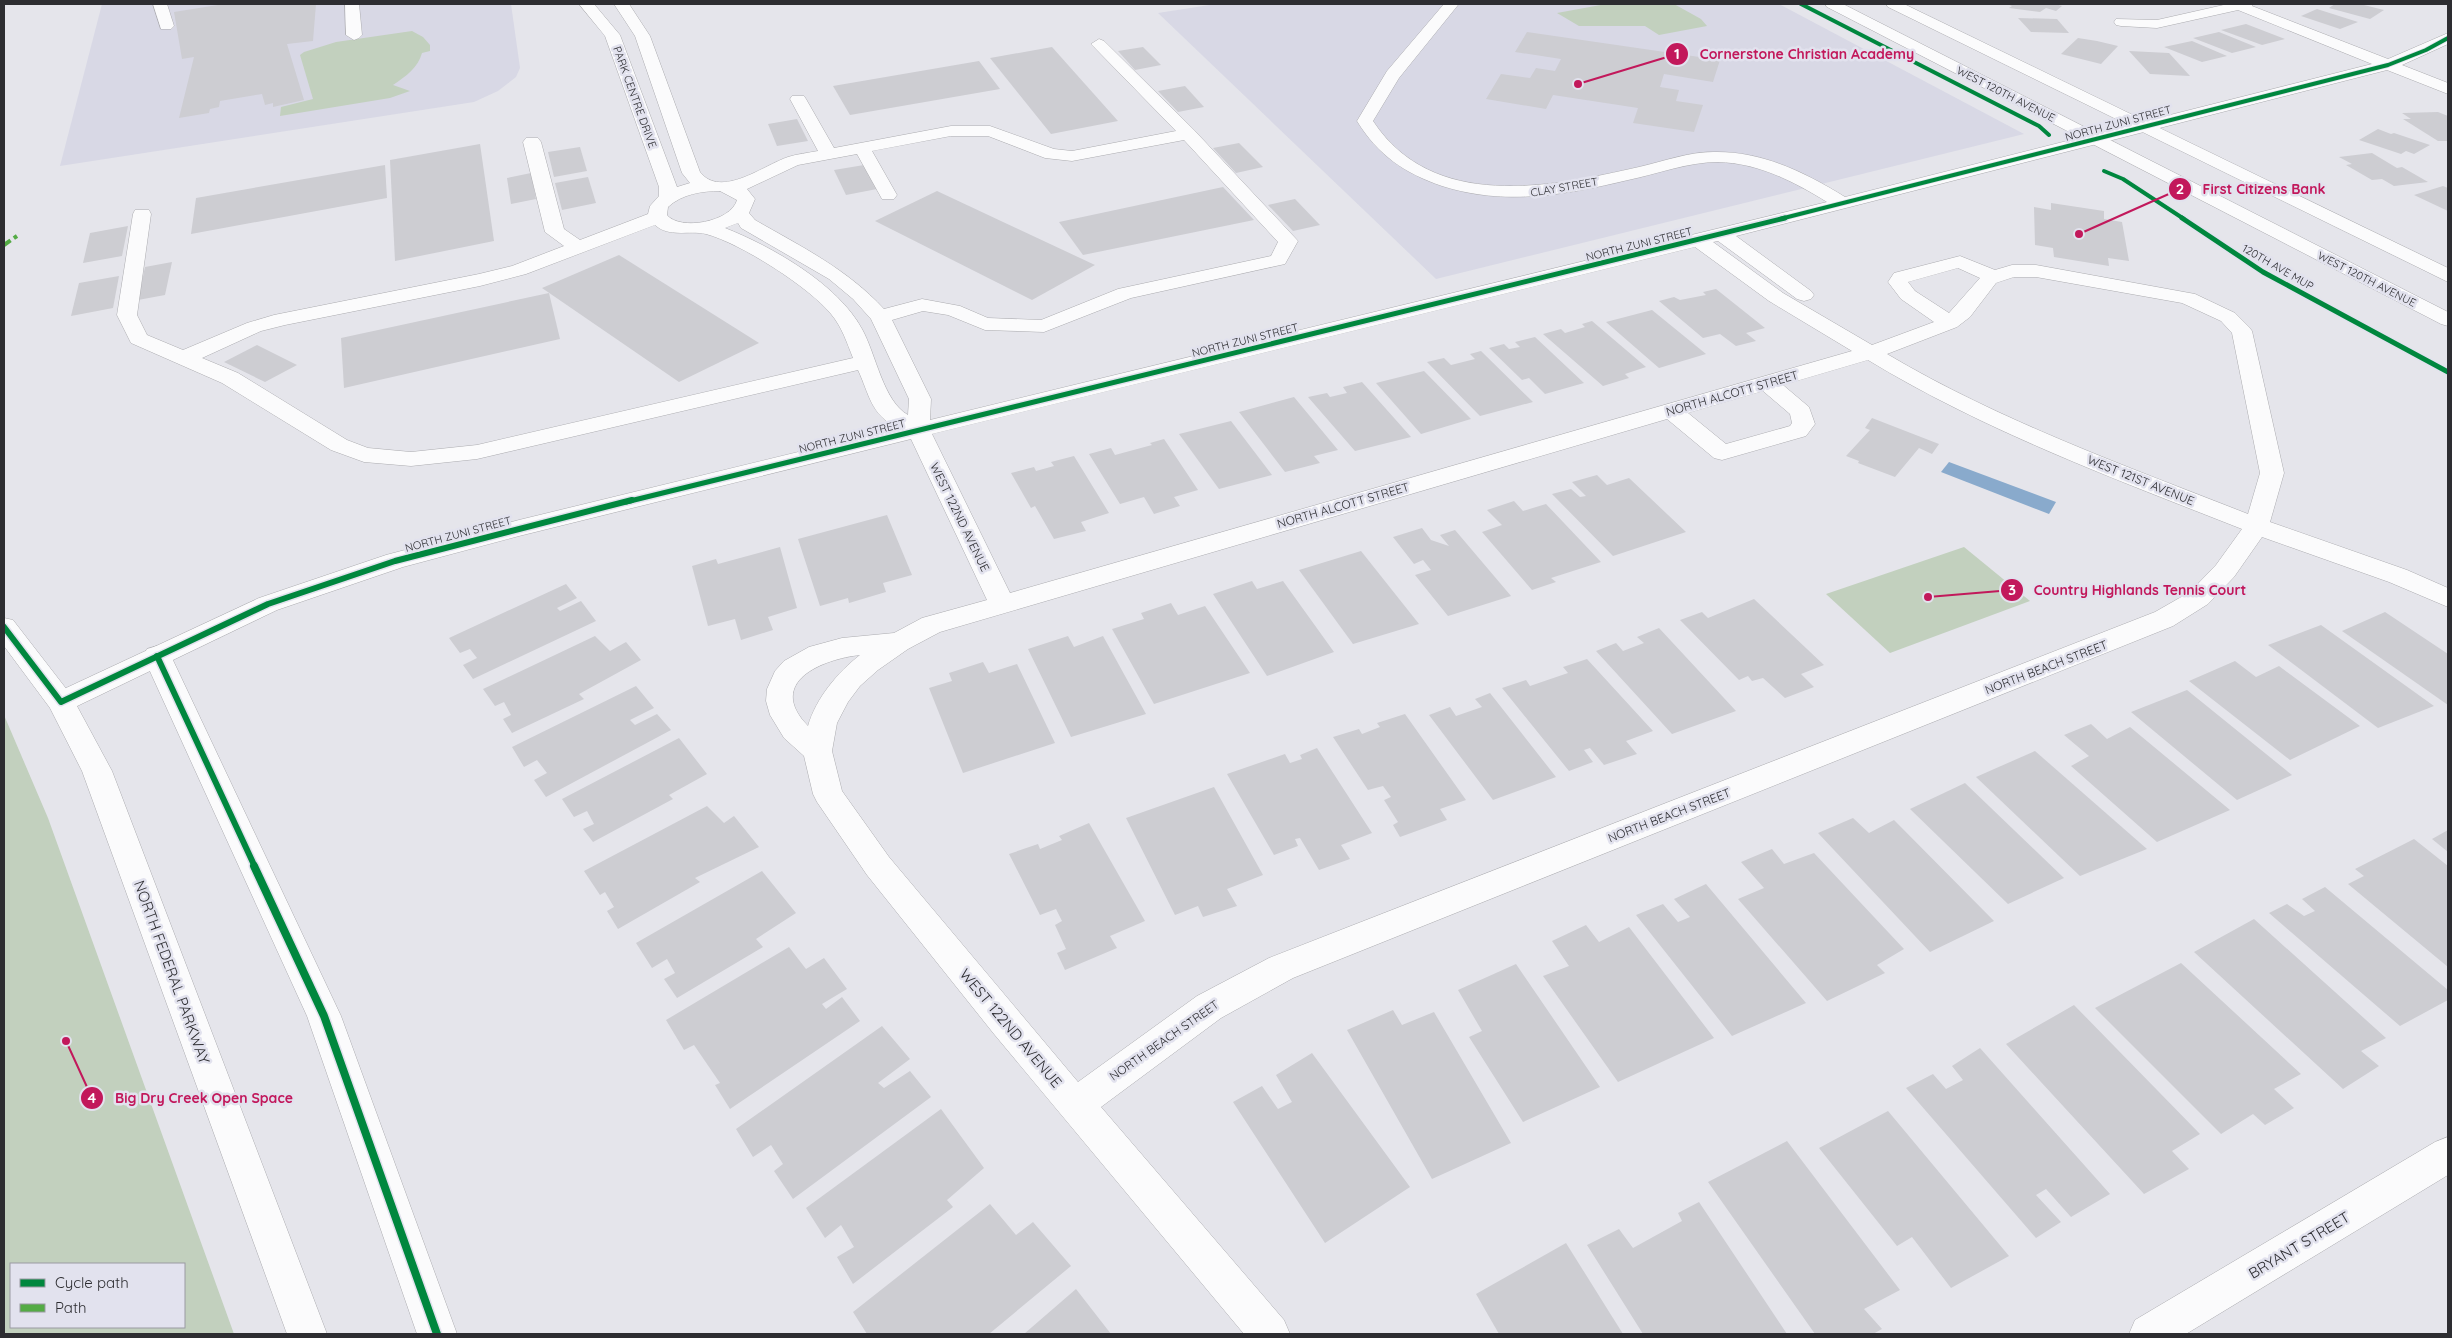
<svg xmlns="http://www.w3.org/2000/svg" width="2452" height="1338" viewBox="0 0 2452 1338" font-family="Quicksand,sans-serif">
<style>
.built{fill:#d8d8e5}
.green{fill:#c2d0be;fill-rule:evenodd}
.water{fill:#89aacc}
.building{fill:#cdcdd2}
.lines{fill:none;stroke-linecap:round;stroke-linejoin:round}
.minor-casing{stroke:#acacb0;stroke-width:1}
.major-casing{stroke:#acacb0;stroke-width:1}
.minor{fill:#fbfbfc;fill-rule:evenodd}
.major{fill:#fbfbfc;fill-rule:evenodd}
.quiet{stroke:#54ab45;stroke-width:4;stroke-dasharray:8 4;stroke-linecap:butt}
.cycleway-far3-casing{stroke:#e2e2ee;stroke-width:5.5}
.cycleway-far2-casing{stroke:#e2e2ee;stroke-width:8}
.cycleway-far1-casing{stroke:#e2e2ee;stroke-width:9}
.cycleway-casing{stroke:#e2e2ee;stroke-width:11}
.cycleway-far3{stroke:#00873e;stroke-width:4}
.cycleway-far2{stroke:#00873e;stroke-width:5}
.cycleway-far1{stroke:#00873e;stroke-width:6}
.cycleway{stroke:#00873e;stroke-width:8}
.labels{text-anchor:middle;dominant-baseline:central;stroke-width:5;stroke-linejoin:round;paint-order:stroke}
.far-street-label{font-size:11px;fill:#2d2d31;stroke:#e2e2ee}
.street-label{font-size:12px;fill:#2d2d31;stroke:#e2e2ee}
.near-street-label{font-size:15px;fill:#2d2d31;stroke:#e2e2ee}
.leader{fill:none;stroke:#c2185b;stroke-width:2}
.callout-dot{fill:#c2185b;stroke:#e2e2ee;stroke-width:2}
.mark-label{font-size:15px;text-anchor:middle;font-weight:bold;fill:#fff}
.callout-label{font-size:14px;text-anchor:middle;font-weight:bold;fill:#c2185b;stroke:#e2e2ee;stroke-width:5;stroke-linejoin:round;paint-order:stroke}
</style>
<rect width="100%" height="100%" fill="#e5e5eb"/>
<!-- built -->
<g class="built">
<path d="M102 4H511L520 68 516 77 498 91 474 102 60 166Z"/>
<path d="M1216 4H1779L2024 134 1436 279 1158 13Z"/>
</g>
<!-- green -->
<g class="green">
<path d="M1606 4H1674L1701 19 1707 26 1659 35 1645 26H1579L1557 13Z"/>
<path d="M412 31 423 37 430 45V51L422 53C418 68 406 76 393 85L410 91 390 98 280 116 281 107 313 99 300 55 304 52 336 42Z"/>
<path d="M1964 547 2030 601 1890 653 1826 594Z"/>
<path d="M4 715 48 818 234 1334H4ZM11 1264H184V1327H11Z"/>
</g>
<!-- water -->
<path class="water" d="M1949 462 2056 502 2049 514 1941 472Z"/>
<!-- building -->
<g class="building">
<path d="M224 4H316L313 41 287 44 304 100 273 107V103L265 105 262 94 220 101 219 107 210 109 209 113 179 118 194 57 182 59 174 12Z"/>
<path d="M2007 4H2055L2062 6 2056 11 2046 8 2040 12 2009 8 2012 6Z"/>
<path d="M2335 4H2360L2384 10 2370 19 2329 8Z"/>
<path d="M2317 9 2358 22 2340 29 2301 16Z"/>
<path d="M2018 18 2057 19 2069 33 2031 32Z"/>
<path d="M2246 24 2285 39 2262 45 2221 30Z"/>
<path d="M1527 32 1720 60 1713 82 1664 74 1660 87 1679 90 1676 101 1703 105 1694 132 1633 123 1638 108 1553 95 1546 109 1486 99 1501 74 1530 78 1536 68 1555 71 1561 59 1515 52Z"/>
<path d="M2219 32 2256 47 2232 53 2193 38Z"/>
<path d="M2078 38 2097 41 2118 46 2101 64 2061 54Z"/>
<path d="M2192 41 2227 56 2202 62 2164 47Z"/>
<path d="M1052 47 1118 121 1051 134 990 58Z"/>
<path d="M1143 47 1161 65 1135 70 1118 51Z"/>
<path d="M2129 51 2169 53 2190 76 2150 74Z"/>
<path d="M979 61 1000 89 850 115 833 86Z"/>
<path d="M1185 86 1204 107 1178 112 1158 91Z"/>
<path d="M2438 112 2448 116V141H2438L2403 119H2411L2402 113Z"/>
<path d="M797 119 808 141 777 146 768 124Z"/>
<path d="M2378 129 2391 134 2394 133 2430 145 2414 154 2406 151 2401 154 2359 140Z"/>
<path d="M1239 143 1263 167 1236 173 1213 148Z"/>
<path d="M480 144 494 241 395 261 390 160Z"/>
<path d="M580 147 587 171 554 177 548 152Z"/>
<path d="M2372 153 2397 168 2402 167 2428 182 2394 186 2382 179 2372 180 2346 165 2352 164 2339 157Z"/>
<path d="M385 165 387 198 191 234 196 198Z"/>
<path d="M864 165 877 189 846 195 834 170Z"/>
<path d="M531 173 536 199 511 204 507 178Z"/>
<path d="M588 177 596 203 562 210 555 183Z"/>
<path d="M2443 186 2448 188V211L2414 195Z"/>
<path d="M1223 187 1254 220 1083 255 1059 222Z"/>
<path d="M937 191 1095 265 1032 300 875 221Z"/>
<path d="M1295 199 1320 225 1293 231 1268 205Z"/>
<path d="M2051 203 2104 211V219L2122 222 2129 261 2108 258 2109 266 2054 257 2053 248 2035 245 2034 207 2051 210Z"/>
<path d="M128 226 122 256 83 263 90 233Z"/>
<path d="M619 255 759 343 679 382 542 288Z"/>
<path d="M172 262 165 295 138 300 145 267Z"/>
<path d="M119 276 113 308 71 316 79 283Z"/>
<path d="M1716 289 1765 328 1746 333 1756 341 1736 346 1720 334 1703 338 1659 301 1674 297 1680 300 1706 295 1703 292Z"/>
<path d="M549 293 560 339 344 388 341 338Z"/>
<path d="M1652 310 1706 354 1659 368 1606 322Z"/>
<path d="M1592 321 1646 367 1625 374 1629 378 1603 386 1543 334 1561 329 1565 333 1585 327 1582 324Z"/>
<path d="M1535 337 1584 383 1545 394 1529 378 1522 380 1489 348 1504 344 1509 349 1520 347 1515 342Z"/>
<path d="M257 345 297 365 265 382 224 362Z"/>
<path d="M1481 351 1533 402 1480 416 1427 362 1444 358 1451 365 1475 359 1470 354Z"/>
<path d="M1424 371 1471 419 1421 434 1376 383Z"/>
<path d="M1362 382 1411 437 1355 451 1308 397 1327 393 1330 397 1347 393 1343 387Z"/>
<path d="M1294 397 1338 450 1314 456 1320 463 1285 472 1239 412Z"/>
<path d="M1872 418 1939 444 1932 454 1919 448 1895 477 1858 463 1859 461 1846 456 1870 430 1865 428Z"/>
<path d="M1231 421 1272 475 1219 489 1179 434Z"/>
<path d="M1164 439 1198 490 1174 497 1180 506 1154 514 1144 497 1120 504 1089 454 1111 448 1115 455 1152 445 1150 443Z"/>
<path d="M1074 456 1109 513 1081 522 1086 531 1054 539 1035 506 1031 508 1011 473 1034 467 1036 471 1054 466 1051 462Z"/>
<path d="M1597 475 1607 485 1629 478 1686 532 1613 556 1552 494 1571 489 1580 497 1586 496 1572 482Z"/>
<path d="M1514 501 1523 511 1546 504 1601 562 1551 578 1556 582 1532 590 1482 532 1502 525 1487 510Z"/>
<path d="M887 515 912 575 883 583 886 592 849 603 848 598 820 606 798 539Z"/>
<path d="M1422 528 1431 540 1449 546 1440 535 1455 530 1511 596 1448 616 1415 575 1431 570 1423 560 1414 564 1393 537Z"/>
<path d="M780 547 797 608 768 617 773 630 741 640 735 619 708 626 692 566 716 559 718 564Z"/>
<path d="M1361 551 1419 624 1353 644 1299 570Z"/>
<path d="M1252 581 1257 589 1283 581 1334 652 1267 676 1213 594Z"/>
<path d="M566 584 577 598 557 608 560 611 581 601 596 621 473 679 463 665 477 658 470 649 460 653 449 638Z"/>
<path d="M1754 599 1824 665 1801 674 1814 687 1785 698 1763 678 1752 681 1748 676 1739 680 1680 620 1702 612 1708 618Z"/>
<path d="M1171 603 1178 615 1205 606 1250 673 1154 704 1112 629 1144 619 1141 613Z"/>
<path d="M2385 612 2448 654V705L2342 631Z"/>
<path d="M2321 625 2434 706 2378 728 2268 645Z"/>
<path d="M1659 628 1736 711 1672 734 1596 651 1616 643 1623 651 1644 643 1637 637Z"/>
<path d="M595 636 610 651 626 642 641 660 579 694 584 699 512 733 503 719 511 715 504 702 495 706 483 689Z"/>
<path d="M1068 636 1074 647 1103 636 1146 714 1071 737 1028 649Z"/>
<path d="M1587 659 1653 731 1626 741 1637 754 1604 765 1590 748 1584 750 1593 762 1569 771 1502 688 1526 680 1530 686 1568 673 1563 667Z"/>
<path d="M2235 661 2256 677 2279 666 2360 726 2290 760 2189 681Z"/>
<path d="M983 662 989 673 1017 664 1055 743 963 773 929 688 952 681 949 673Z"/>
<path d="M636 686 654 708 630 720 635 725 657 714 671 730 546 797 534 780 547 773 537 760 524 767 512 747Z"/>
<path d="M2187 690 2292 775 2237 800 2131 712Z"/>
<path d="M1490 693 1556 777 1493 800 1429 715 1450 707 1456 716 1482 707 1475 699Z"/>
<path d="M1405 714 1466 800 1440 809 1447 820 1400 837 1393 825 1398 822 1384 800 1391 797 1383 786 1368 790 1333 737 1359 729 1362 734 1380 727 1377 723Z"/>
<path d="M2091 724 2107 739 2130 727 2230 810 2157 842 2071 766 2089 756 2064 735Z"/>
<path d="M679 738 707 774 669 795 673 799 593 842 583 829 594 824 587 811 574 817 562 799Z"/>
<path d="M1317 748 1372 833 1341 845 1350 859 1319 870 1300 838 1295 839 1298 846 1274 855 1227 774 1285 754 1290 763 1302 759 1300 755Z"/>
<path d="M2035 751 2147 849 2080 876 1976 777Z"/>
<path d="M1965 783 2064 878 2008 904 1910 809Z"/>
<path d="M1214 787 1263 875 1227 889 1237 906 1203 917 1198 906 1175 915 1126 818Z"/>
<path d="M707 806 724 823 734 816 759 847 695 878 700 882 618 929 607 911 614 907 605 892 600 895 584 871Z"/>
<path d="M1853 818 1869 833 1894 820 1994 921 1930 952 1818 833Z"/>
<path d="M1089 823 1145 921 1110 936 1117 948 1065 970 1057 953 1066 949 1055 925 1062 921 1056 909 1040 915 1009 854 1038 844 1040 849 1062 840 1059 836Z"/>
<path d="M2448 830V852L2432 839Z"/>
<path d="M2414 839 2448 866V967L2348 884 2364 876 2355 869Z"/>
<path d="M1772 849 1784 864 1814 853 1904 949 1877 965 1885 973 1827 1001 1738 899 1764 888 1741 862Z"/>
<path d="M762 871 796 913 756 939 763 947 677 998 664 979 675 973 667 959 652 968 636 943Z"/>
<path d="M1706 884 1806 1003 1732 1036 1636 915 1663 904 1678 922 1690 917 1674 899Z"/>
<path d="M2325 887 2448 990V1000L2400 1026 2269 913 2287 904 2304 916 2315 911 2302 899Z"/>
<path d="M2254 919 2386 1038 2361 1051 2379 1066 2343 1089 2194 952Z"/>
<path d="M1586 925 1599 942 1629 927 1714 1038 1618 1082 1543 976 1569 966 1552 941Z"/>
<path d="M789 947 806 969 824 958 847 989 822 1004 826 1009 842 997 860 1021 730 1109 715 1085 720 1083 694 1045 684 1050 666 1020Z"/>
<path d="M2181 963 2301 1074 2274 1089 2294 1108 2265 1125 2253 1114 2221 1134 2095 1008Z"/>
<path d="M1516 964 1600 1087 1523 1122 1469 1037 1482 1031 1458 990Z"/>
<path d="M2074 1005 2200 1134 2172 1151 2189 1169 2144 1194 2006 1044Z"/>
<path d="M1393 1010 1402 1025 1434 1012 1511 1143 1432 1179 1347 1030Z"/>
<path d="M882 1026 910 1059 878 1083 884 1088 910 1071 931 1097 793 1199 774 1171 783 1164 771 1145 753 1157 736 1129Z"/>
<path d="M1980 1048 2110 1194 2071 1217 2046 1189 2036 1195 2061 1222 2036 1238 1906 1088 1933 1074 1946 1089 1963 1080 1952 1066Z"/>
<path d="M1312 1053 1410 1187 1325 1243 1233 1102 1262 1086 1278 1109 1292 1102 1276 1075Z"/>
<path d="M941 1109 984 1168 947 1200 953 1207 853 1284 837 1257 854 1247 841 1225 825 1238 806 1208Z"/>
<path d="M1888 1111 2009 1256 1951 1288 1912 1237 1897 1246 1819 1148Z"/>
<path d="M1787 1141 1900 1290 1864 1309 1882 1329 1873 1334H1815L1708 1182Z"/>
<path d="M1699 1202 1787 1334H1643L1587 1245 1619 1229 1633 1248 1682 1221 1678 1213Z"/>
<path d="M990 1204 1016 1235 1033 1222 1071 1266 989 1334H867L853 1312Z"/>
<path d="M1566 1243 1623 1334H1499L1476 1294Z"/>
<path d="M1076 1289 1111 1334H1024Z"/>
</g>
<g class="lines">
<defs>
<g id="minor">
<path d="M153 4H167L174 26 171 29H161Z"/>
<path d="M345 4H359L362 35 359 38 354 40 346 35Z"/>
<path d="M579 4H594L620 35 677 187 690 183 682 173 635 36 614 4H629L650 36 700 172C721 199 764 165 788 157 797 154 808 153 818 151L790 99 792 96H804L806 99 834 148 951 126H990L1054 149 1072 151 1176 131 1094 47 1091 44 1099 39 1104 41 1194 130 1298 241 1285 264 1131 298 1044 332 985 330 948 315 923 311 892 320 931 399 930 420 1827 202C1793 181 1758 163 1718 162 1688 162 1657 174 1628 180 1565 195 1505 206 1442 186 1404 173 1378 155 1357 121L1387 71 1444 4 1458 5 1399 78 1373 121C1433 212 1551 187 1639 167 1665 161 1691 151 1717 152 1764 152 1806 173 1845 197L2372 64 2238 10 2157 28 2121 26 2116 25 2114 22 2116 19 2157 20 2228 4H2253L2252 6 2388 59 2448 33V44L2402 65 2448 83V94L2387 70 1736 236 1811 291 1814 295 1811 299 1804 301 1797 299 1718 241 1713 242 1783 293 1872 345 1934 322 1901 299 1888 282 1894 273 1960 256 1995 270 2012 265H2036L2195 294 2235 313 2249 327 2252 331 2284 473 2270 522 2407 570 2448 588V607L2389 582 2262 537 2234 577 2208 604 2173 626 1293 978 1221 1018 1101 1107 1284 1320 1290 1334H1244L994 1034 867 875 817 802 813 794 804 756 784 738 770 715 766 701 767 689 775 671 784 661 809 647 842 638 894 633 922 618 987 600 911 439 519 536 403 567 277 610 71 709 61 712 51 709 47 702 51 695 259 598 386 555 519 520 897 428C870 413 870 396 858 370L477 459 411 466 364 462 331 450 222 383 131 343 117 315 133 214 135 210H149L151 214 137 315 147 335 183 350 247 323 274 315 479 274 512 266 564 246 545 232 523 142 526 138H538L541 142 564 229 580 240 648 214 650 206 659 196V187L605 36ZM951 136H988L1045 158 1072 161 1184 140 1278 242 1271 256 1118 289 1041 320 988 318 960 306 922 299 884 309C847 269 802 247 755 220L749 213 755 199 747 189 798 165 857 154 882 199H894L897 195 872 151ZM720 191 737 200C731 222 680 231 667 215L668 207C682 194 702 191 720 191ZM738 223 741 228 829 279 853 299 871 319 909 399 908 415C883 401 876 354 862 329 838 284 771 246 725 228ZM655 225C669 238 689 230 706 234 740 243 809 287 831 314 842 327 847 343 853 358L477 445 411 452 368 448 347 440 238 373 202 358 261 331 285 325 480 286 526 274ZM1695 247 1769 301 1852 351 1010 593 932 434ZM1958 268 1980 278 1949 313 1915 291 1908 282ZM2014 277H2036L2182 303 2221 321 2232 333 2260 473 2248 514C2126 466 2000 421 1887 354L1957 327 1970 317 1996 283ZM1868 360C1985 431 2115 479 2242 529L2216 565 2190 592 2155 612 1269 958 1197 996 1078 1082 889 857 842 791 832 751 837 723 848 702 860 686 878 670 908 649 940 632 1667 419 1714 458 1722 460 1806 436 1815 424 1809 407 1783 385ZM1763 391 1790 414 1792 423 1790 426 1726 444 1688 413ZM860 655C838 672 816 698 808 726 765 682 823 659 860 655Z"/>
<path d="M2448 1137V1175L2186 1334H2129L2135 1320 2435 1142Z"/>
</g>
<g id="major">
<path d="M1825 4H1843L2448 312V326L2441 324 1827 7Z"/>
<path d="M1886 4H1904L2448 268V282L1888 7Z"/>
<path d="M4 618 13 620 71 695 112 771 327 1334H287L82 771 50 708 4 646Z"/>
<path d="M157 646 167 649 171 656 341 1016 457 1334H417L307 1016 143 656 147 649Z"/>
</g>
</defs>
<!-- minor casing -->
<use href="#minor" class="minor-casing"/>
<!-- major casing -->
<use href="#major" class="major-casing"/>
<!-- minor -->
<use href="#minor" class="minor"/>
<!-- major -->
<use href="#major" class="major"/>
<!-- quiet -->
<path class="quiet" d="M4 245 17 236"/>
<defs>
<g id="cycleway-far3">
<path d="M1801 4 2039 126 2049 135"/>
<path d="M2104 171 2123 179 2184 219"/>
<path d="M1780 219 2388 65 2426 50 2448 38"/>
</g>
<g id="cycleway-far2">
<path d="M2182 218 2263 272 2448 372"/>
<path d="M626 502 1785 218"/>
</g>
<g id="cycleway-far1">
<path d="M4 627 61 702 268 604 395 561 632 500"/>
<path d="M157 656 255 867"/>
</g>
<path id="cycleway" d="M254 866 324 1016 437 1334"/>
</defs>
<!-- cycleway-far3 casing -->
<use href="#cycleway-far3" class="cycleway-far3-casing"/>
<!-- cycleway-far2 casing -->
<use href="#cycleway-far2" class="cycleway-far2-casing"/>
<!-- cycleway-far1 casing -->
<use href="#cycleway-far1" class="cycleway-far1-casing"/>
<!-- cycleway casing -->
<use href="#cycleway" class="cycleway-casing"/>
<!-- cycleway-far3 -->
<use href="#cycleway-far3" class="cycleway-far3"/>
<!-- cycleway-far2 -->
<use href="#cycleway-far2" class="cycleway-far2"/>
<!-- cycleway-far1 -->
<use href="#cycleway-far1" class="cycleway-far1"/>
<!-- cycleway -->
<use href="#cycleway" class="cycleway"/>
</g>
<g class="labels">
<!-- far-street labels -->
<g class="far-street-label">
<text transform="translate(2006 94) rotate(27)">WEST 120TH AVENUE</text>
<text transform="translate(635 97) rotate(70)">PARK CENTRE DRIVE</text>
<text transform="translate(2118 123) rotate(-15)">NORTH ZUNI STREET</text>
<text transform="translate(1564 187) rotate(-10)">CLAY STREET</text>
<text transform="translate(1639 244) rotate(-14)">NORTH ZUNI STREET</text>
<text transform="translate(2278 267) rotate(30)">120TH AVE MUP</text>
<text transform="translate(2367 279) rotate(27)">WEST 120TH AVENUE</text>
<text transform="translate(1245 340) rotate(-14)">NORTH ZUNI STREET</text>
<text transform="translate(852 436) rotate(-14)">NORTH ZUNI STREET</text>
<text transform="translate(458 534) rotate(-15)">NORTH ZUNI STREET</text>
</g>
<!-- street labels -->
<g class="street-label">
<text transform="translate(1732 393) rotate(-16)">NORTH ALCOTT STREET</text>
<text transform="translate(2141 480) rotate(22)">WEST 121ST AVENUE</text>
<text transform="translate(1343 505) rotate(-16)">NORTH ALCOTT STREET</text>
<text transform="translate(960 517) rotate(64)">WEST 122ND AVENUE</text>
<text transform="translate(2046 667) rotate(-21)">NORTH BEACH STREET</text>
<text transform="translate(1669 815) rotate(-21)">NORTH BEACH STREET</text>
<text transform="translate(1164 1040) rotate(-35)">NORTH BEACH STREET</text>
</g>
<!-- near-street labels -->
<g class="near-street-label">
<text transform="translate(172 972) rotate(70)">NORTH FEDERAL PARKWAY</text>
<text transform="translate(1011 1028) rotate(50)">WEST 122ND AVENUE</text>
<text transform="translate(2299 1245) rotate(-31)">BRYANT STREET</text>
</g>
</g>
<!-- callouts -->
<path class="leader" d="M1578 84L1677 54M2079 234L2180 189M1928 597L2012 590M66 1041L92 1098"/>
<g class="callout-dot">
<circle cx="1578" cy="84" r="5"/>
<circle cx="2079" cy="234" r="5"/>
<circle cx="1928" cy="597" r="5"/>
<circle cx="66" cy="1041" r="5"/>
<circle cx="1677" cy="54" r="12"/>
<circle cx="2180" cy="189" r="12"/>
<circle cx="2012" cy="590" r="12"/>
<circle cx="92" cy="1098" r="12"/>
</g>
<g class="mark-label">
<text x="1677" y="59">1</text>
<text x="2180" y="194">2</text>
<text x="2012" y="595">3</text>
<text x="92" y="1103">4</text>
</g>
<g class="callout-label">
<text x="1807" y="59">Cornerstone Christian Academy</text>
<text x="2264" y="194">First Citizens Bank</text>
<text x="2140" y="595">Country Highlands Tennis Court</text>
<text x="204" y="1103">Big Dry Creek Open Space</text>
</g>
<!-- border -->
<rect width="2452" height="1338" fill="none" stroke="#2d2d31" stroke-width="10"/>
<!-- legend -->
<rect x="10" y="1263" width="175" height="65" fill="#e2e2ee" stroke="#9a9aa2"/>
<rect x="20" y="1279" width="25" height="8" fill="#00873e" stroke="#9a9aa2"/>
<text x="55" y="1288" font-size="15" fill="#2d2d31">Cycle path</text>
<rect x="20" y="1304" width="25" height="8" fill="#54ab45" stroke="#9a9aa2"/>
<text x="55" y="1313" font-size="15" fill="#2d2d31">Path</text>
</svg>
